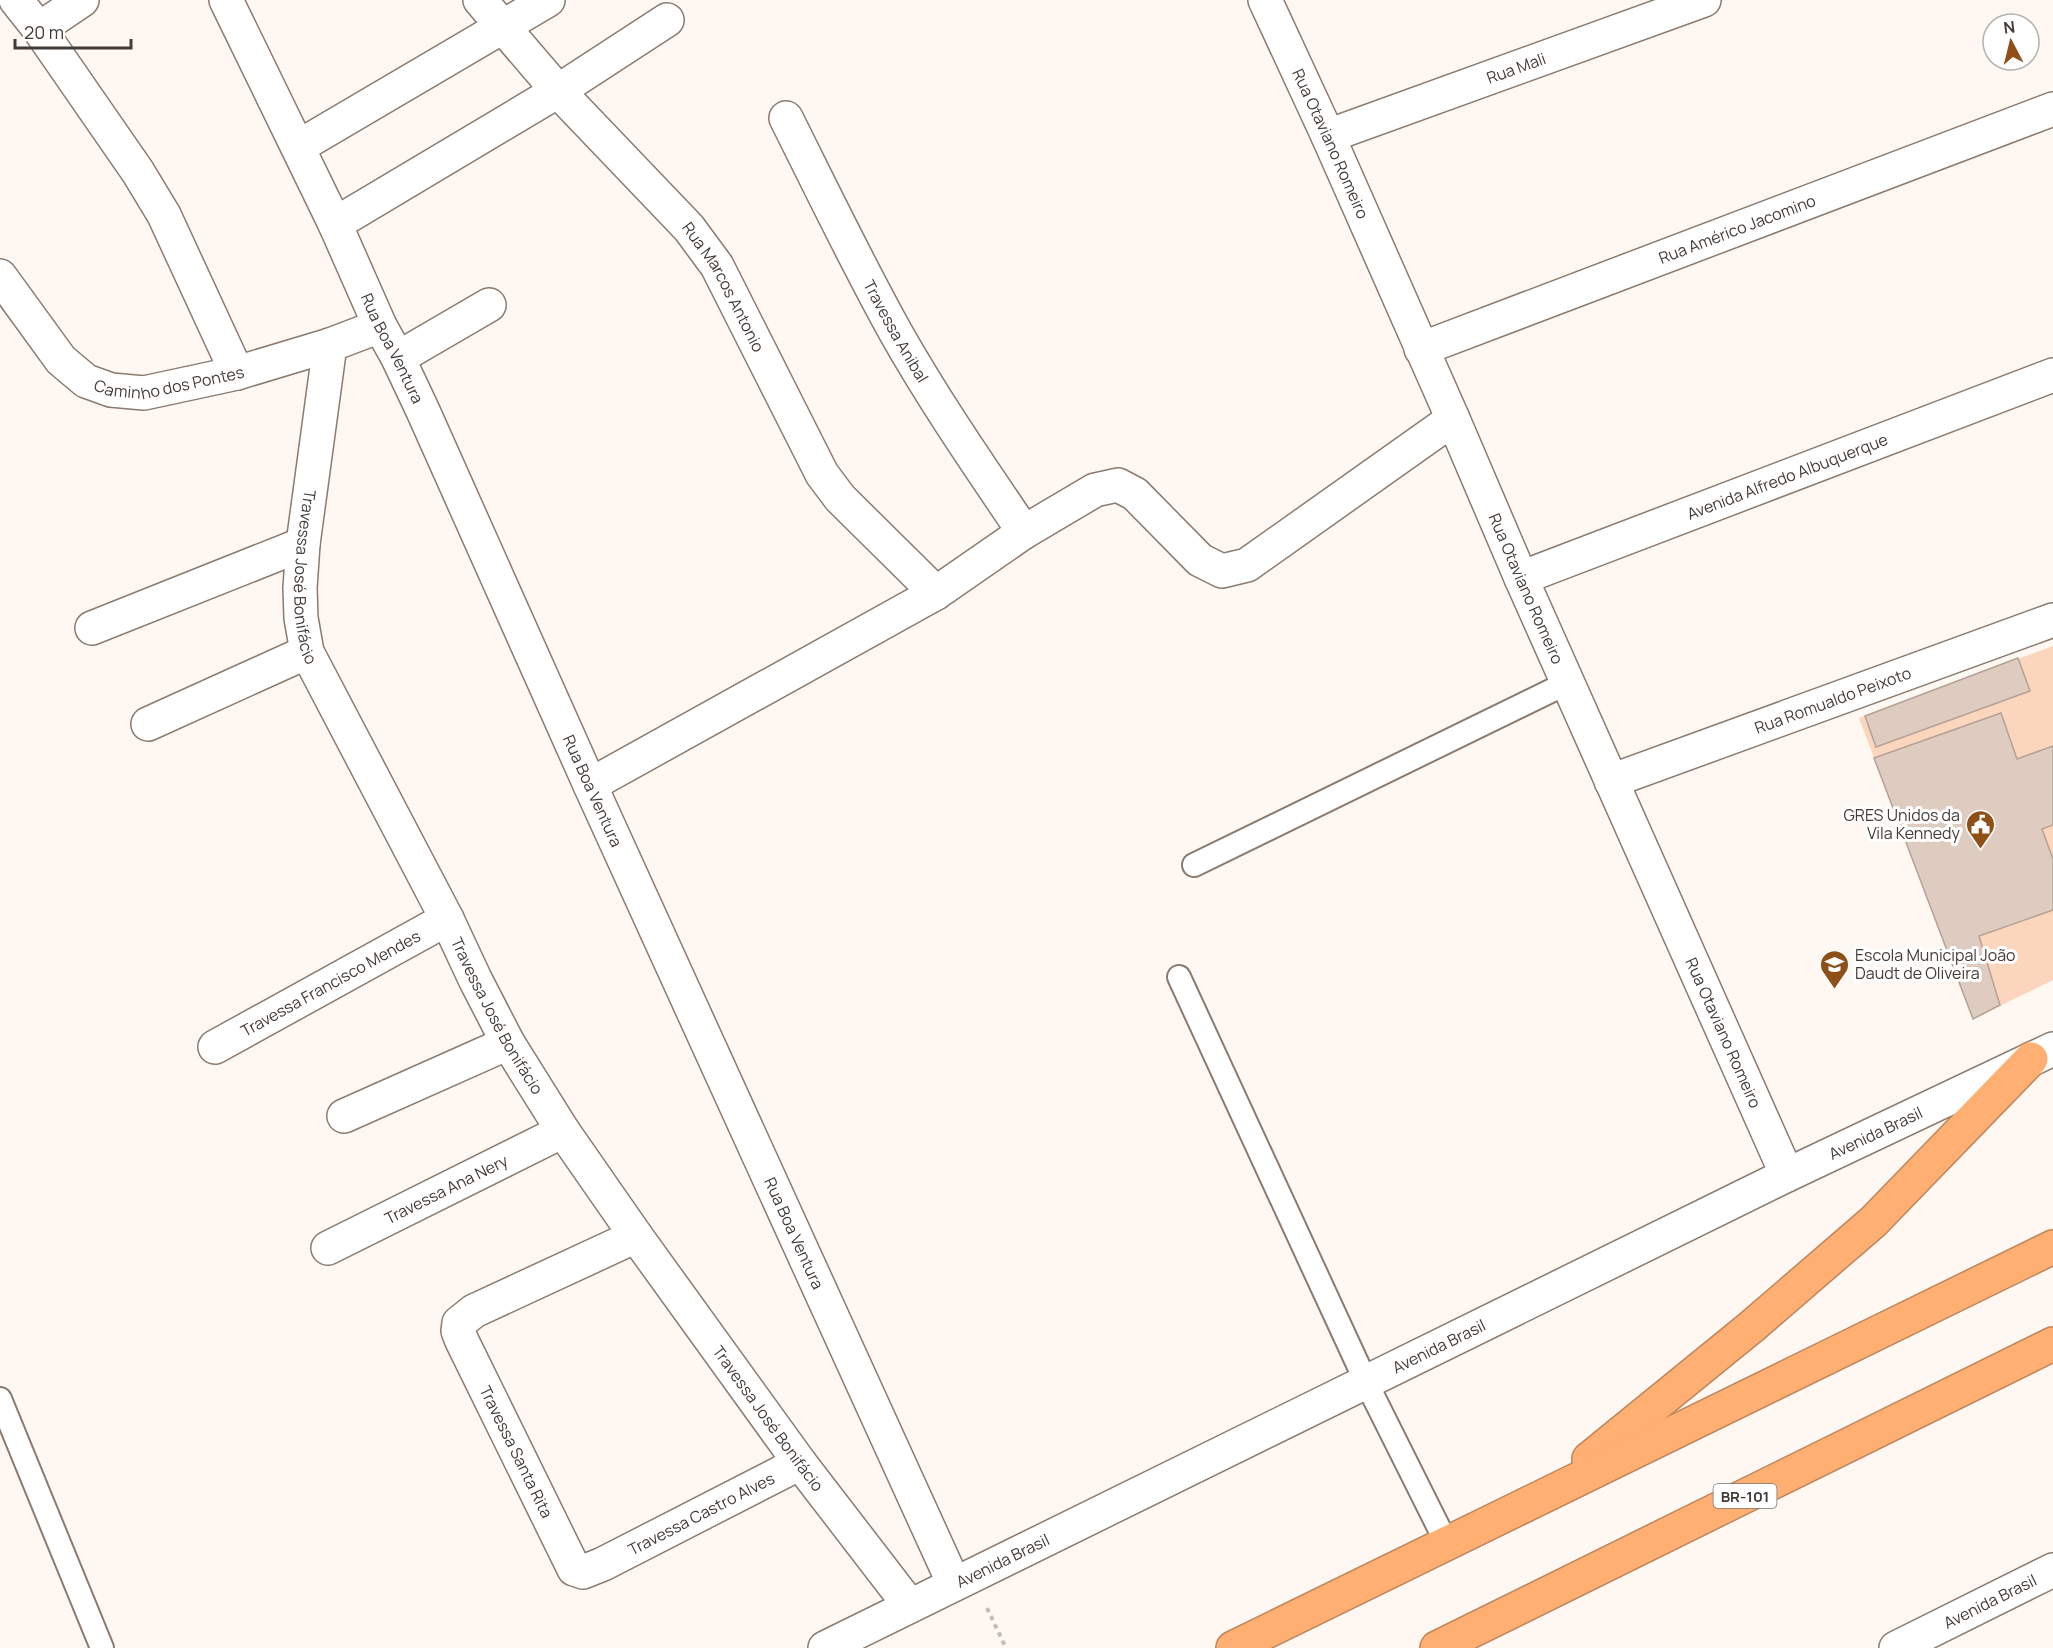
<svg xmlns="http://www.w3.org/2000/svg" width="2053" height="1648" viewBox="0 0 2053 1648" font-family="Manrope,sans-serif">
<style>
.green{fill:#fbd6bd}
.building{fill:#dfccc0;stroke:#b4a296;stroke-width:1.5}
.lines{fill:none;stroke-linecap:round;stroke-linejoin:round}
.lane-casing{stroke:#8b7b6f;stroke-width:26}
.street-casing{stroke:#8b7b6f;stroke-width:36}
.secondary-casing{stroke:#8b7b6f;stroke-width:36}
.highway-casing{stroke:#bd865d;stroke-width:36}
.path{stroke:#c5bdb8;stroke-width:4;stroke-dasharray:4.5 4.5;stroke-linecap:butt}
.lane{stroke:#fff;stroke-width:22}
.street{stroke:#fff;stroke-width:33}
.secondary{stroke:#fff;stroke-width:33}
.highway{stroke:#ffaf72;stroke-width:33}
.labels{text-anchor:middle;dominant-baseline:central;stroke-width:6;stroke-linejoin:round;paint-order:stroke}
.shield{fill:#fff;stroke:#7b7672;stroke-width:1.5}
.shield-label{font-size:15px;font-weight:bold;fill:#433b36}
.street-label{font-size:16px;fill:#433b36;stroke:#fff}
.poi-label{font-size:16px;fill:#433b36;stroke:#fff;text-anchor:end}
</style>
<rect width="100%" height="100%" fill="#fff7f2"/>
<!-- green -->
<path class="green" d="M2053 646V980L1973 1019 1859 718Z"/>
<!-- building -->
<g class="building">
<path d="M2018 658 2030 691 1876 747 1865 716Z"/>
<path d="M2001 713 2017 759 2053 746V825L2042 829 2053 859V910L1979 936 2000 1005 1973 1019 1874 758Z"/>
</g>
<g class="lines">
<defs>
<g id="lane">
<path d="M1194 865 1567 683"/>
<path d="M1179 977 1366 1382 1447 1544"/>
<path d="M0 1399 102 1648"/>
</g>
<g id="street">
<path d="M16 0 39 29 138 172 164 215 237 373"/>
<path id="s1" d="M226 0 335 224 380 326 398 358 423 411 590 785 954 1584"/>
<path id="s2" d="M480 0 558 91 689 228 717 266 822 474 840 498 936 593"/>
<path id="s3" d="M1265 0 1328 136 1453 419 1521 578 1787 1175"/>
<path d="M39 29 82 0"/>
<path id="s4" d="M786 118C822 190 857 263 896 333 935 402 980 467 1024 532"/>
<path id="s5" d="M1328 136 1704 0"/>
<path d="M298 147 548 0"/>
<path d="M335 224 558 91 667 20"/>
<path id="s6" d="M0 276 61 360 86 381 111 390 144 393 237 373 330 345 380 326"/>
<path id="s7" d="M330 345 303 544 300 588 301 618 307 652 447 919 475 979 508 1043 563 1131 636 1236 800 1463 910 1606"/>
<path id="s8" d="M1421 349 2053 109"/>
<path d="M398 358 489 305"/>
<path id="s9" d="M1521 578 2053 375"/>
<path d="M92 628 303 544"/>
<path d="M148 724 307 652"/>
<path id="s10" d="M1611 781 2053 620"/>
<path d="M590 785 936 593 1024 532 1095 490 1118 485 1135 494 1200 560 1222 571 1247 565 1453 419"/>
<path id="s11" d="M215 1047 447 919"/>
<path d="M344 1116 508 1043"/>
<path id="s12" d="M636 1236 474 1311 459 1323 458 1331 461 1339 574 1569 583 1572 603 1564 800 1463"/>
<path id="s13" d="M328 1248 563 1131"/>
</g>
<g id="secondary">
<path id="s14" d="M825 1648 1787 1175 2053 1049"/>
<path id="s15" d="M1896 1648 2053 1570"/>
</g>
<g id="highway">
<path d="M1589 1459 1750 1328 1873 1222 2031 1059"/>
<path d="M1233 1648 2053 1247"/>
<path d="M1437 1648 2053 1344"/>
</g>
</defs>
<!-- lane casing -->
<use href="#lane" class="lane-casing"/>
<!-- street casing -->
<use href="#street" class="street-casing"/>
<!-- secondary casing -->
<use href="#secondary" class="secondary-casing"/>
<!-- highway casing -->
<use href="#highway" class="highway-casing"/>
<!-- path -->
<path class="path" d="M987 1608 1006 1648"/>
<!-- lane -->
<use href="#lane" class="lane"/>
<!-- street -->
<use href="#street" class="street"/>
<!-- secondary -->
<use href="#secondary" class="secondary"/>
<!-- highway -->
<use href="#highway" class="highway"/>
</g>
<!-- icons -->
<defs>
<symbol id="civic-pin" viewBox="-11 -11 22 30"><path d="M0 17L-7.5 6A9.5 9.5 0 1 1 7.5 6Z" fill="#8f5017" stroke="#fff"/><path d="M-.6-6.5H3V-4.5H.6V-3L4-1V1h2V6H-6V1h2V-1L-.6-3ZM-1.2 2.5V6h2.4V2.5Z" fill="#fff"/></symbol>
<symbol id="school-pin" viewBox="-11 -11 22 30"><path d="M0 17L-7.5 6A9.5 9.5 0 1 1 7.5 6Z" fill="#8f5017" stroke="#fff"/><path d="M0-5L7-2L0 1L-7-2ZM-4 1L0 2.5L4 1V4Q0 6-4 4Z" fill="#fff"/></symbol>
</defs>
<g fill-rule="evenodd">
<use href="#civic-pin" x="1964" y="808" width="33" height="45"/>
<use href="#school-pin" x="1818" y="948" width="33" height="45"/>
</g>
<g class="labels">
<!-- shield labels -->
<rect class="shield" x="1713.5" y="1484" width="63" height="24" rx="4.5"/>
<g class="shield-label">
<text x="1745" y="1496">BR-101</text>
</g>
<!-- street labels -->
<g class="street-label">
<text stroke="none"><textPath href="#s5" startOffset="200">Rua Mali</textPath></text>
<text stroke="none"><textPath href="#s3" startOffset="158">Rua Otaviano Romeiro</textPath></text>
<text stroke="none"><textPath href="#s8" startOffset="338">Rua Américo Jacomino</textPath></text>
<text stroke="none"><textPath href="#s2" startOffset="378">Rua Marcos Antonio</textPath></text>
<text stroke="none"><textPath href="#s4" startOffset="240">Travessa Anibal</textPath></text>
<text stroke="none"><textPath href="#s1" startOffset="386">Rua Boa Ventura</textPath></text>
<text stroke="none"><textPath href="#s6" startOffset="222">Caminho dos Pontes</textPath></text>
<text stroke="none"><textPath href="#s9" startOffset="285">Avenida Alfredo Albuquerque</textPath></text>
<text stroke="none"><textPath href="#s7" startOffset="234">Travessa José Bonifácio</textPath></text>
<text stroke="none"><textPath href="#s3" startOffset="644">Rua Otaviano Romeiro</textPath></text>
<text stroke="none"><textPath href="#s10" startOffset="236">Rua Romualdo Peixoto</textPath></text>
<text stroke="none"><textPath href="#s1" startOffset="872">Rua Boa Ventura</textPath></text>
<text stroke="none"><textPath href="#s11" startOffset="132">Travessa Francisco Mendes</textPath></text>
<text stroke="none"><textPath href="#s7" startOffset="720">Travessa José Bonifácio</textPath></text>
<text stroke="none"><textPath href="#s3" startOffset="1130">Rua Otaviano Romeiro</textPath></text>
<text stroke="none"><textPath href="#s14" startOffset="1170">Avenida Brasil</textPath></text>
<text stroke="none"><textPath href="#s13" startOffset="132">Travessa Ana Nery</textPath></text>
<text stroke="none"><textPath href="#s1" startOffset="1358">Rua Boa Ventura</textPath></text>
<text stroke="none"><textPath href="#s14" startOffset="684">Avenida Brasil</textPath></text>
<text stroke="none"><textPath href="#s7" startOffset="1206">Travessa José Bonifácio</textPath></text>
<text stroke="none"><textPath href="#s12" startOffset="340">Travessa Santa Rita</textPath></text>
<text stroke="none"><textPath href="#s12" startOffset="612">Travessa Castro Alves</textPath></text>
<text stroke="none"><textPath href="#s14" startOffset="198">Avenida Brasil</textPath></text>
<text stroke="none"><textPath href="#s15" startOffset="105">Avenida Brasil</textPath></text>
</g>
<!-- poi labels -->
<g class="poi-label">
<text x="1960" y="815">GRES Unidos da<tspan x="1960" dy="18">Vila Kennedy</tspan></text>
<text x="1855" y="955" text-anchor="start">Escola Municipal João<tspan x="1855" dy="18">Daudt de Oliveira</tspan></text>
</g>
</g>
<!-- north arrow -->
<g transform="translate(2011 42) rotate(353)"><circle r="28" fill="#ffffff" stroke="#b4b1af" stroke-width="1.5"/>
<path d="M0-4.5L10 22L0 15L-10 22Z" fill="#8f5017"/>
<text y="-9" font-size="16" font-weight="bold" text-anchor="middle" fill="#433b36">N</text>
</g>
<!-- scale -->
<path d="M15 39v9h116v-9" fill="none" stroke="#433b36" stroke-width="3"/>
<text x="24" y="39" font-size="18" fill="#433b36" stroke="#ffffff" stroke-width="4.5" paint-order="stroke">20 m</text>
</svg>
